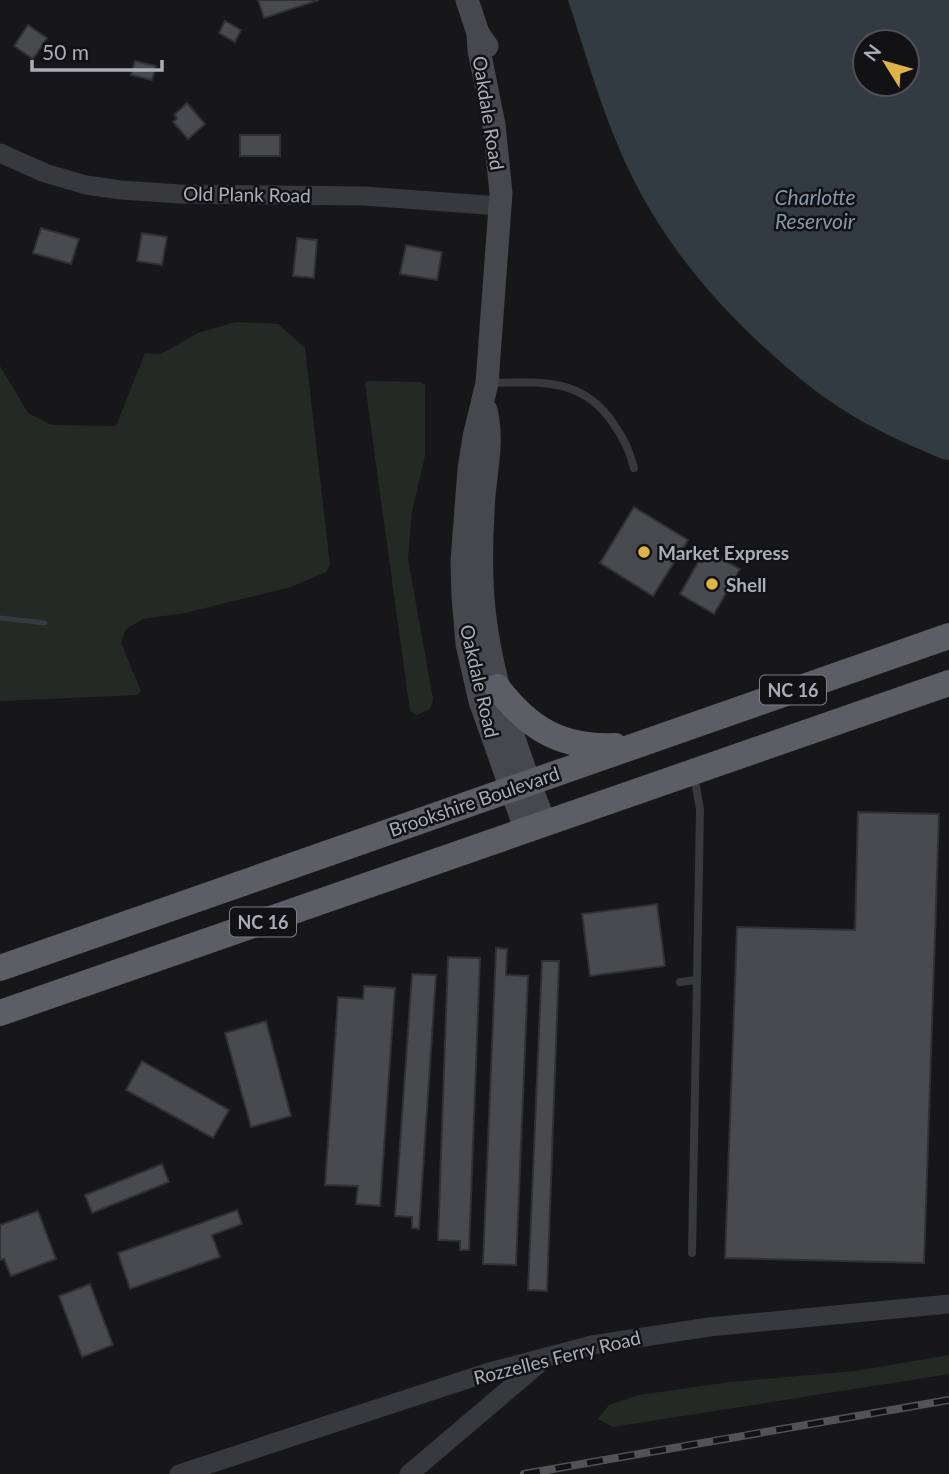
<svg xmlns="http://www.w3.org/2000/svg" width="949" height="1474" viewBox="0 0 949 1474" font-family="Lato,sans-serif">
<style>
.green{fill:#232a25}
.water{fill:#333b42;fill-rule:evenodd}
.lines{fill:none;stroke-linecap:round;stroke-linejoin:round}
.stream{stroke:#333b42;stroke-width:5}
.building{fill:#494a4e;stroke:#313134;stroke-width:2}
.service{stroke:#38393d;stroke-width:8}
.tertiary{stroke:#38393d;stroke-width:19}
.secondary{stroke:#47484d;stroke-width:23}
.trunk{stroke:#5d5e65;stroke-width:26}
.rail-casing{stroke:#525358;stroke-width:8}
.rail{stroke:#121214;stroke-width:5;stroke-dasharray:16;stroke-linecap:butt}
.poi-dot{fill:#deb449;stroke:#121214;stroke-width:2.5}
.labels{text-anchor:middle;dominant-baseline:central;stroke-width:5;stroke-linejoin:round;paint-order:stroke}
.shield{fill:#121214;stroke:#7d7f86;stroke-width:2}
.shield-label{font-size:18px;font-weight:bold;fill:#abaeb7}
.street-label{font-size:19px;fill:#abaeb7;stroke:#121214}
.poi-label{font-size:19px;font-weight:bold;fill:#abaeb7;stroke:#121214;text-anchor:start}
.water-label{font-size:21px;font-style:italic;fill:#8599ae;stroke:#121214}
</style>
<rect width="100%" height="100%" fill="#171719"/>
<!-- green -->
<g class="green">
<path d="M236 322 278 324 305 348 330 565 326 572 291 587 185 613 143 619 126 629 121 643 141 691 138 695 0 701V366L28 413 52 425 116 426 145 353 161 354 198 333Z"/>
<path d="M368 381 420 382 425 385V456L412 511 408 559 433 699 430 709 417 715 410 711 365 384Z"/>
<path d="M949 1355V1374L613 1427 598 1419 609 1405 639 1395 730 1382 856 1371Z"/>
</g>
<!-- water -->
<path class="water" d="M568 0H949V460C939 459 929 453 919 449 881 433 846 414 813 389 743 333 681 269 639 190 607 130 589 64 568 0ZM865 42H907V84H865Z"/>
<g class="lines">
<!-- stream -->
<path class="stream" d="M0 618 45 623"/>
</g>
<!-- building -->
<g class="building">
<path d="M258 0H319L264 18Z"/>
<path d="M225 21 241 30 235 42 219 33Z"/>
<path d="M28 25 47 38 33 59 14 46Z"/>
<path d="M135 61 156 66 152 80 131 75Z"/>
<path d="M187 103 205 124 188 139 173 122 177 118 174 115Z"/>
<rect x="240" y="135" width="40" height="21"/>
<path d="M41 228 79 239 71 264 33 253Z"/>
<path d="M142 233 167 237 162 265 137 261Z"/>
<path d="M297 238 317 240 314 278 293 276Z"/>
<path d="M406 245 442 252 437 280 400 274Z"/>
<path d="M634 507 688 540 653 596 600 563Z"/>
<path d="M705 550 740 569 714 614 680 594Z"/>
<path d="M858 812 939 814 924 1263 725 1258 737 927 855 930Z"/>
<path d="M657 904 665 966 590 976 582 914Z"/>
<path d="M496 948 507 949 506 975 528 976 516 1265 483 1264Z"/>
<path d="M448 957 480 958 469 1250H460V1241L438 1240Z"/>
<path d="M542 961H559L547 1291 528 1290Z"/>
<path d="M412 974 436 975 419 1229 412 1228V1217L395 1216Z"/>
<path d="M364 986 395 988 380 1206 356 1204 358 1186 325 1185 338 997 363 999Z"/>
<path d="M266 1021 291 1116 251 1127 225 1033Z"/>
<path d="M142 1061 229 1110 213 1138 126 1090Z"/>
<path d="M162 1164 169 1182 92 1213 85 1195Z"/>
<path d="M237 1210 242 1224 212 1235 220 1257 130 1289 118 1253Z"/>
<path d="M38 1211 56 1259 11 1276 4 1259 0 1260V1225Z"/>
<path d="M90 1284 113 1345 82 1357 59 1296Z"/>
</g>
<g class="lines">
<!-- service -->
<g class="service">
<path d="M490 383C539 382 582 377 613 423 623 437 630 451 634 468"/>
<path d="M680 982 697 980 700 809 694 776"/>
<path d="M692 1253 697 980"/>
</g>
<!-- tertiary -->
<g class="tertiary">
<path d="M0 153 45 173 86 185 121 190 180 194 364 196 500 206"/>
<path d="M179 1474 486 1373 592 1345 709 1327 949 1304"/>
<path d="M409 1474 542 1361"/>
</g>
<!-- secondary -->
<g class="secondary">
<path d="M467 0 478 33 487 46"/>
<path d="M478 33 479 50 494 125 501 193 487 383 474 437 469 469 462 561 463 597 467 644 480 701 526 831"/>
<path d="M486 410C493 438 487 466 484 495 482 523 481 553 482 581 485 666 515 745 545 824"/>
</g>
<!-- trunk -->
<g class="trunk">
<path d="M497 687C529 729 561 748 615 746"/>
<path d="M0 968 949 636"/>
<path d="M0 1013 949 683"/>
</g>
<defs>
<path id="rail" d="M524 1474 949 1400"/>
</defs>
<!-- rail casing -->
<use href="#rail" class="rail-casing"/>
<!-- rail -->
<use href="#rail" class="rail"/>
</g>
<!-- markers -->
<g class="poi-dot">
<circle cx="644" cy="552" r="7"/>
<circle cx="712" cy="584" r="7"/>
</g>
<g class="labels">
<!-- shield labels -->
<g class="shield">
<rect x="760" y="675.5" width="66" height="29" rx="5"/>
<rect x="230" y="907.5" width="66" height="29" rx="5"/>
</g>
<g class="shield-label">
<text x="793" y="690">NC 16</text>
<text x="263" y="922">NC 16</text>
</g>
<!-- street labels -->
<g class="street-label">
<text transform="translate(489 113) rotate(81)">Oakdale Road</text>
<text transform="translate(247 194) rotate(1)">Old Plank Road</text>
<text transform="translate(480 681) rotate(77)">Oakdale Road</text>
<text transform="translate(474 801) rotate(-19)">Brookshire Boulevard</text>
<text transform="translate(557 1357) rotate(-14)">Rozzelles Ferry Road</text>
</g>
<!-- poi labels -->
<g class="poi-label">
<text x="658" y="552">Market Express</text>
<text x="726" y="584">Shell</text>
</g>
<!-- water labels -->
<g class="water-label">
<text x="815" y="196">Charlotte<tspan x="815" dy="24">Reservoir</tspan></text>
</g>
</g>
<!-- north arrow -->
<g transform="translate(886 63) rotate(307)"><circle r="33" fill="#121214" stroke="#4f5055" stroke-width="2"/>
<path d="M0-5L12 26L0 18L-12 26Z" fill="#deb449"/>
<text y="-10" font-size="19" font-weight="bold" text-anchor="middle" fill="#abaeb7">N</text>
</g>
<!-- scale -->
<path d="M32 60v10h130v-10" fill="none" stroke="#abaeb7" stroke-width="3.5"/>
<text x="42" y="60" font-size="21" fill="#abaeb7" stroke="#121214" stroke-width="5" paint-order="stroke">50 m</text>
</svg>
